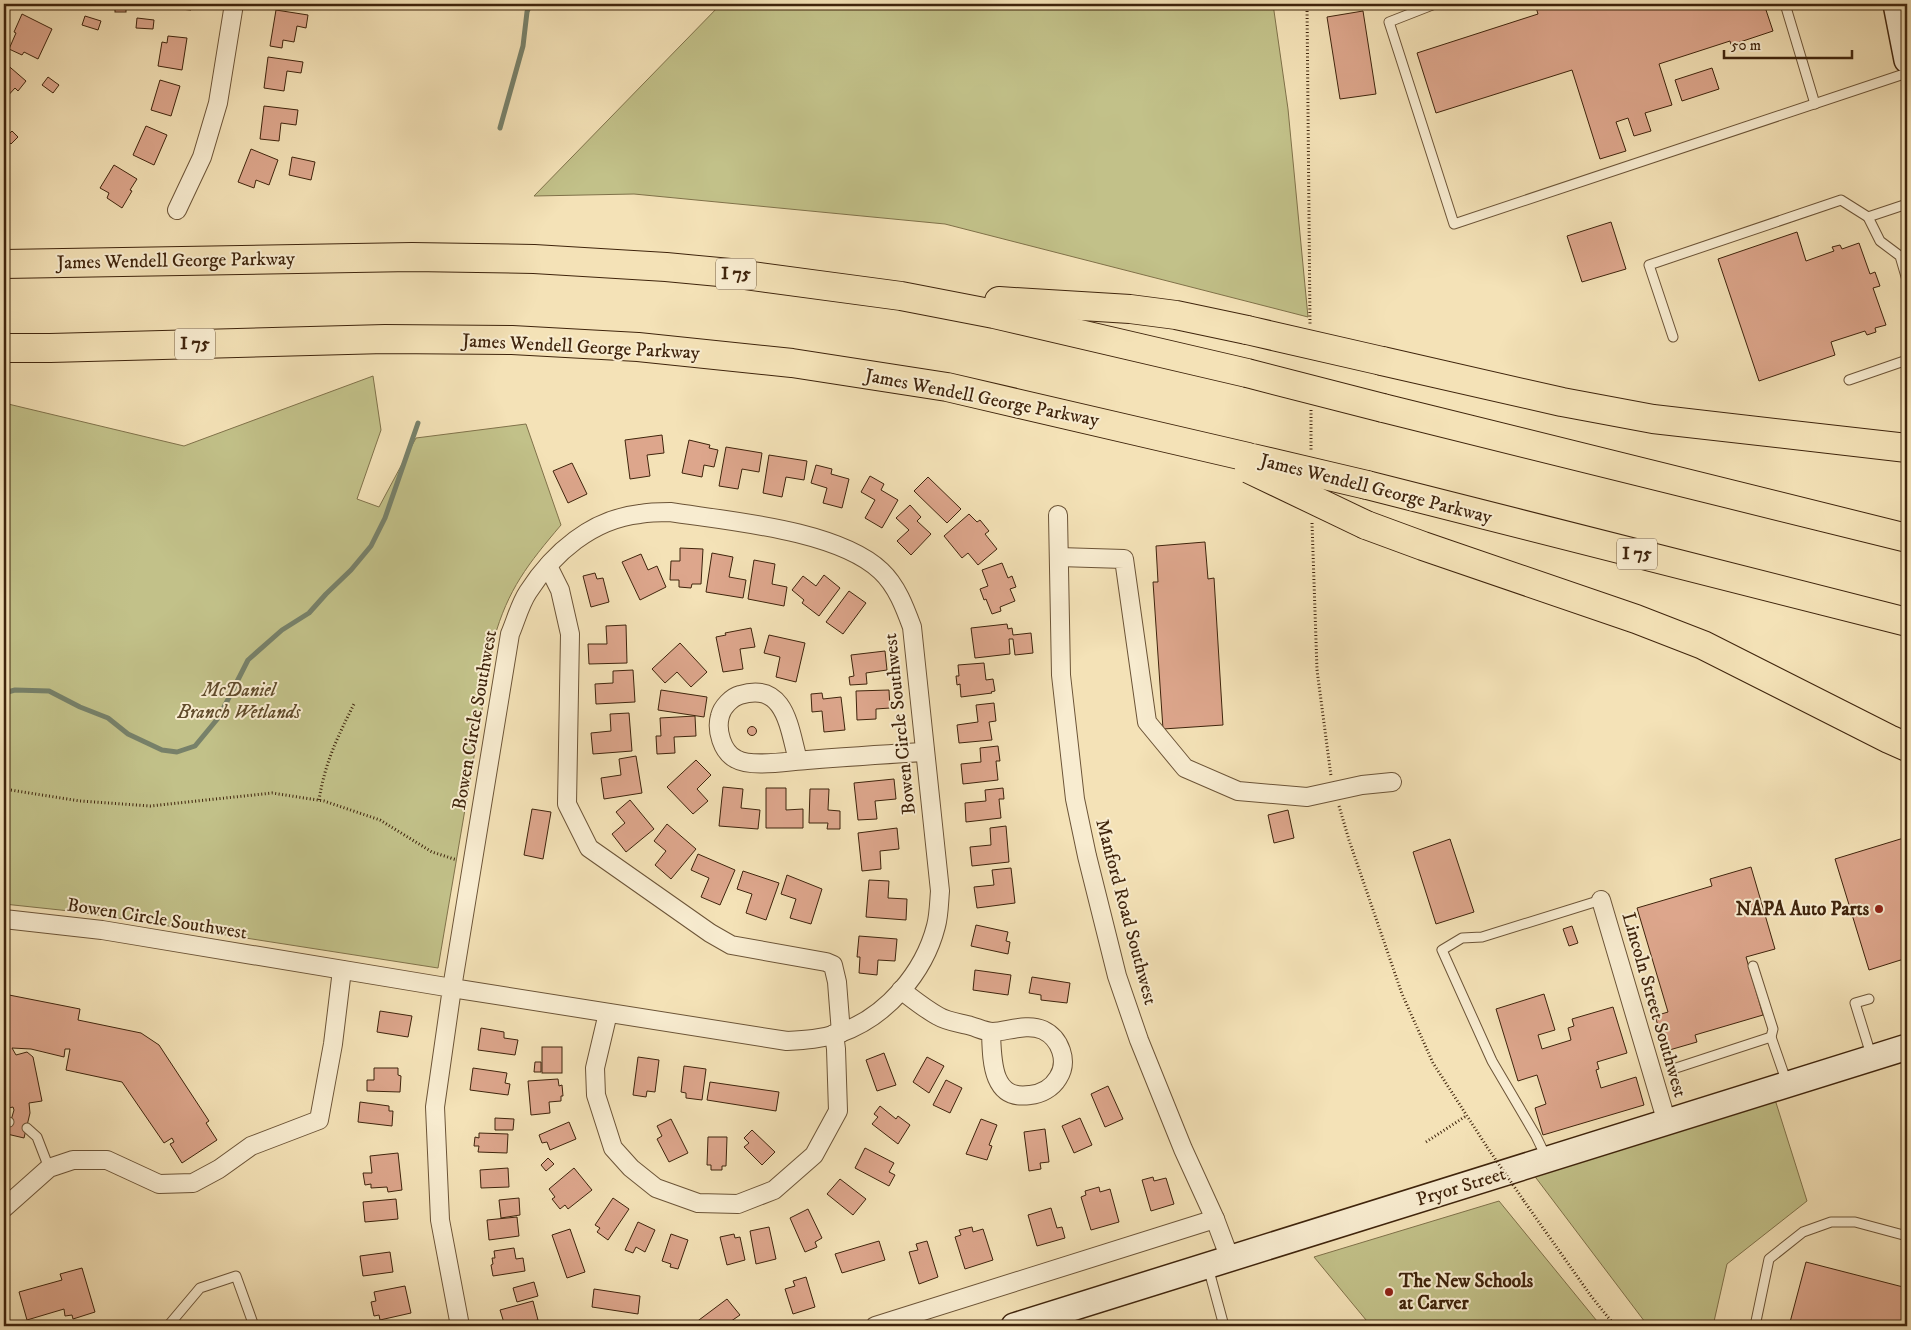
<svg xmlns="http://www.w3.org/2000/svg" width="1911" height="1330" viewBox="0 0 1911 1330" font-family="'IM FELL DW Pica',serif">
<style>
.green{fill:#c2c189;stroke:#80724a}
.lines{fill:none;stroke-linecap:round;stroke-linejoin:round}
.stream{stroke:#77816a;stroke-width:5}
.building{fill:#dda68c;stroke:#3f240c}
.service-casing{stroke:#6c5437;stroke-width:11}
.minor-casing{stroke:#6c5437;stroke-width:20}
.secondary-casing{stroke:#3f240c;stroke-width:28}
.motorway-casing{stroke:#3f240c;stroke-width:30}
.path{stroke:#3f240c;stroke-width:3;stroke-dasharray:1 2.5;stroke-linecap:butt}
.service{stroke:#f8ecd0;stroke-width:9}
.minor{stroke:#f8ecd0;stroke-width:18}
.secondary{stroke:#f8ecd0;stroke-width:25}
.motorway{stroke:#f4e2b7;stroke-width:28}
.motorway-bridge-casing{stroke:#3f240c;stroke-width:30;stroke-linecap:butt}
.path-bridge{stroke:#3f240c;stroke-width:3;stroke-dasharray:1 2.5;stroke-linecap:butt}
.motorway-bridge{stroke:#f4e2b7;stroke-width:28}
.poi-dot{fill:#8f2418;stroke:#f8ecd0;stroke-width:2}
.labels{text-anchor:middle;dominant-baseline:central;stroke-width:4;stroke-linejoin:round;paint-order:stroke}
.shield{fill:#f8ecd0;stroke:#766047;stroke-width:1}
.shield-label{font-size:18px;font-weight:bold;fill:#3f240c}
.street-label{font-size:19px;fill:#3f240c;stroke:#f8ecd0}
.park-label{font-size:19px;font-style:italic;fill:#604b2b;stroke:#f8ecd0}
.poi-label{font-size:19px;font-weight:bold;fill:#3f240c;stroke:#f8ecd0;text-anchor:end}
</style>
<rect width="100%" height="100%" fill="#f4e2b7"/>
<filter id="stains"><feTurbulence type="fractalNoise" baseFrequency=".004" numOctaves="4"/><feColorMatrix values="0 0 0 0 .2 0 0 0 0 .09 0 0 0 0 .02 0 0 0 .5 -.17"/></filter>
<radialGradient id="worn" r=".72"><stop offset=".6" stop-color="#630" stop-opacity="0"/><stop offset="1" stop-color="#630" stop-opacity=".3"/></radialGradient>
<!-- green -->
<g class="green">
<path d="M721 4H1273L1288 109 1308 317 945 224 634 194 534 196Z"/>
<path d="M373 376 381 430 357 499 379 507 416 438 526 424 561 525C528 564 508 589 494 639L438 968 79 912 4 904V403L184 446Z"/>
<path d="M1772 1090 1807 1201 1727 1264 1713 1326H1648L1527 1166Z"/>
<path d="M1499 1201 1601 1326H1371L1314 1257Z"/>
</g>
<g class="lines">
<!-- stream -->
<g class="stream">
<path d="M500 128 523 46 527 12 530 4"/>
<path d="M4 693 15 690 49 691 80 707 108 718 128 734 162 750 177 752 195 746 219 717 248 660 282 630 309 613 326 594 351 570 371 546 385 518 418 423"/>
</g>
</g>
<!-- building -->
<g class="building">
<rect x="115" y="4" width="11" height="8"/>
<path d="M169 4H194H191V10L168 8Z"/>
<path d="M1535 4H1563L1564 5 1569 4H1764L1773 31 1731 45 1730 41 1659 64 1672 105 1645 113 1651 131 1634 136 1628 118 1616 122 1626 151 1600 159 1572 70 1436 113 1417 53 1538 14Z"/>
<path d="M276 10 308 15 306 28 297 26 294 42 283 40 282 48 270 46Z"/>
<path d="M1363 11 1376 94 1340 99 1327 17Z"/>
<path d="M22 14 52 29 38 59 24 52 22 55 9 49 16 33 14 32Z"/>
<path d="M85 16 101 21 98 30 82 25Z"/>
<path d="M137 18 154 20 153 29 136 28Z"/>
<path d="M168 36 187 38 182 70 158 66 162 42 167 43Z"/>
<path d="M268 57 303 62 301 73 287 71 284 91 264 88Z"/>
<path d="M4 62 26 81 18 91 15 88 4 100Z"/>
<path d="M1712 68 1719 89 1682 101 1675 80Z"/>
<path d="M48 77 59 85 53 93 42 85Z"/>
<path d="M160 80 180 86 171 116 151 110Z"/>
<path d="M264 106 298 110 296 125 281 123 279 141 260 139Z"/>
<path d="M146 126 167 135 154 165 133 155Z"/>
<path d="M12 131 18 137 11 144 5 138Z"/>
<path d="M251 149 278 160 269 185 256 180 254 188 238 182Z"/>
<path d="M292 157 315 162 311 180 289 175Z"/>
<path d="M114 165 137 179 130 190 132 191 122 208 107 198 109 193 100 188Z"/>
<path d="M1611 222 1626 269 1582 282 1567 236Z"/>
<path d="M1797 232 1806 261 1834 251 1832 247 1840 245 1842 249 1859 243 1870 274 1875 272 1880 286 1873 288 1886 325 1875 328 1876 332 1867 335 1865 331 1831 342 1835 355 1759 381 1718 259Z"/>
<path d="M662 435 664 453 647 455 650 476 630 479 625 440Z"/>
<path d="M689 440 710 445 709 448 718 450 714 467 704 465 702 477 682 473Z"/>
<path d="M726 447 762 453 759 472 742 469 738 489 719 486Z"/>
<path d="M769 455 807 461 804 480 786 477 782 497 763 493Z"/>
<path d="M572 463 587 494 568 503 553 471Z"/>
<path d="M816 465 832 469 831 474 849 479 842 508 823 503 827 488 811 483Z"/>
<path d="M870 476 884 484 881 490 898 500 882 528 865 518 875 500 861 492Z"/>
<path d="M928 477 961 509 947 523 914 491Z"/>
<path d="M910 505 921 517 917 521 931 534 911 555 897 541 909 530 896 518Z"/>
<path d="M969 514 977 522 980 520 989 531 985 534 997 549 978 565 968 553 962 558 944 536Z"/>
<path d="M1205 542 1208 579 1214 578 1223 725 1163 729 1153 582H1158L1156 546Z"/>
<path d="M680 548 703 549 701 584H692L691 588 679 587V580H670L671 561H680Z"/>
<path d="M712 553 733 557 729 577 746 580 743 598 706 592Z"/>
<path d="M641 554 648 570 657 566 666 587 640 600 622 562Z"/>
<path d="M754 560 775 564 772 584 787 587 784 606 748 599Z"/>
<path d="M1002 563 1008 578 1012 576 1016 587 1010 589 1015 601 1000 607 1001 611 992 614 986 599 984 600 980 589 988 586 982 570Z"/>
<path d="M595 573 597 579 603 578 609 602 591 607 583 576Z"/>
<path d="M824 575 840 588 819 616 802 603 804 600 792 590 803 576 816 586Z"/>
<path d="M849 591 866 603 843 634 826 622Z"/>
<path d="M1007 624 1008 629 1012 628 1013 635 1031 633 1033 653 1015 655 1013 639H1009L1010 654 975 658 971 628Z"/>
<path d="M626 625 627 663 589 664 588 644H607L606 626Z"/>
<path d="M751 628 755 647 740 649 743 669 723 672 716 637 726 635 725 633Z"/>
<path d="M769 635 805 643 796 682 776 677 780 657 764 653Z"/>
<path d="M680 643 707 672 691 687 677 672 665 683 652 669Z"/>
<path d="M885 651 887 670 866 673 867 684 850 685 849 677 854 676 851 655Z"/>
<path d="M984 663 986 680 993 679 995 691 991 692 992 693 961 697 960 684 957 685 956 676H959L958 665Z"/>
<path d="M633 670 635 702 596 704 595 684 613 683V671Z"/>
<path d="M661 690 707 697 704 717 658 710Z"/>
<path d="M889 690 890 708 876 709V719L857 720 856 691Z"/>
<path d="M822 693 823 699 841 697 845 730 824 732 822 711 812 712 811 694Z"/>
<path d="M994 703 996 721 989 722 992 740 959 743 957 725 978 722 976 705Z"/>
<path d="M629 713 632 751 593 754 591 733 611 731 610 714Z"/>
<path d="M695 716 696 736 674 737 675 753 657 754 656 736H661L660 718Z"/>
<circle cx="752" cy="731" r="4.5"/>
<path d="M998 746 1000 761H996L998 780 963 784 961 764 981 762 980 748Z"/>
<path d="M636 756 642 793 604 799 601 778 621 775 619 759Z"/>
<path d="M696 760 711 775 697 789 708 801 693 814 667 787Z"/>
<path d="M894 779 896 799 875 801 877 819 858 820 854 783Z"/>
<path d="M723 787 743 789 741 808 760 810 758 829 719 826Z"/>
<path d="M766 788H786V810L803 809V828H766Z"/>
<path d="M1003 788 1004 799H999L1001 818 966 822 965 803 986 801 985 790Z"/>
<path d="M810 789H829L828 810 840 811V829H827L828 823H809Z"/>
<path d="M630 800 654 829 626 852 612 834 625 823 616 812Z"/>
<path d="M532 809 551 812 543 859 524 855Z"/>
<path d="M1288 810 1294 838 1274 843 1268 815Z"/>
<path d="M667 824 696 849 671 879 655 865 666 851 654 841Z"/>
<path d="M1006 826 1009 862 972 866 970 847 991 845 990 828Z"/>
<path d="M897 828 899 849 880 851 881 869 862 871 858 833Z"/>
<path d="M1907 837V958L1869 970 1835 859Z"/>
<path d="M1450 839 1474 912 1436 924 1413 852Z"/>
<path d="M698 854 735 870 720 905 701 897 709 878 691 870Z"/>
<path d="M1751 867 1775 949 1746 957 1763 1015 1695 1035 1697 1042 1666 1051 1655 1016 1668 1012 1637 908 1712 886 1710 879Z"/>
<path d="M1011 868 1015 903 977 908 974 887 994 885 992 870Z"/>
<path d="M743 871 779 883 766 920 746 913 752 894 737 889Z"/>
<path d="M787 875 822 889 811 924 790 918 796 899 781 894Z"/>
<path d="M869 880 889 881 888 898 907 899 906 920 866 917Z"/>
<path d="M976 925 1008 932 1006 941 1010 942 1008 954 971 946Z"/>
<path d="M1572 926 1578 943 1569 946 1563 929Z"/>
<path d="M859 936 897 939 895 961 878 960 877 975 859 973 860 957H857Z"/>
<path d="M975 970 1011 975 1008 995 973 990Z"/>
<path d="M1032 977 1070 983 1067 1003 1041 1000V995L1029 993Z"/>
<path d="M4 994 80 1009 78 1020 141 1033 159 1045 209 1121 206 1123 217 1140 182 1163 170 1144 174 1142 172 1138 164 1143 122 1082 66 1070 70 1049H65L64 1057 31 1049 12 1048 16 1055 27 1052 33 1057 42 1101 29 1103 30 1113 24 1138 7 1134 14 1110 13 1107 4 1109V1057H7L4 1052Z"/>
<path d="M1544 994 1555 1030 1538 1035 1542 1049 1571 1040 1568 1028 1574 1026 1572 1019 1613 1007 1627 1053 1597 1062 1599 1069 1596 1070 1601 1088 1636 1077 1644 1105 1543 1135 1535 1108 1546 1104 1537 1075 1518 1081 1496 1009Z"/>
<path d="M380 1011 412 1016 408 1037 377 1032Z"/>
<path d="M481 1028 504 1032V1038L518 1040 515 1055 478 1050Z"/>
<rect x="542" y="1047" width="20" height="26"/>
<path d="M884 1053 896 1085 877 1091 866 1060Z"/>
<path d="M638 1057 659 1060 655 1092 647 1091 646 1097 633 1095Z"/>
<path d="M927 1057 944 1066 929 1093 913 1082Z"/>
<path d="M535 1062H541V1072H534Z"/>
<path d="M684 1066 706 1069 702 1100 686 1098V1093L681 1092Z"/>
<path d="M374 1068H398V1075L401 1076 400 1092 367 1091V1080H374Z"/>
<path d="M473 1068 507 1073 505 1083 510 1084 508 1095 470 1090Z"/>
<path d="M558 1079 559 1086 562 1085 563 1096H561V1101L549 1102 550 1113 531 1115 528 1081Z"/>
<path d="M946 1080 962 1088 950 1113 933 1105Z"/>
<path d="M710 1082 779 1092 776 1111 707 1100Z"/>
<path d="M1108 1086 1123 1119 1105 1127 1091 1094Z"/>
<path d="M360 1102 389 1106V1111H393L392 1126 358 1122Z"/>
<path d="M880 1106 896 1119 898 1116 910 1125 898 1144 872 1124 878 1117 874 1114Z"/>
<path d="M495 1118 514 1119 513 1130H495Z"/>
<path d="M1080 1118 1092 1145 1074 1153 1062 1126Z"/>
<path d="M671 1119 688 1153 669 1162 657 1139 662 1136 657 1126Z"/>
<path d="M981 1119 997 1125 989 1145 992 1146 987 1160 966 1154Z"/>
<path d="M569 1122 576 1139 550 1150 547 1142 542 1143 539 1135Z"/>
<path d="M1045 1129 1049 1162 1040 1163 1041 1169 1029 1171 1024 1132Z"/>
<path d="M752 1130 775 1152 762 1165 744 1147 749 1143 744 1138Z"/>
<path d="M479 1133 508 1134 507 1153 478 1152 479 1146H474L475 1137 479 1138Z"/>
<path d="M708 1137H727L726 1166H722V1170H711V1165H707Z"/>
<path d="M865 1148 894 1163 889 1172 895 1175 889 1186 855 1168Z"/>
<path d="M398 1153 402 1190 388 1192 387 1187 371 1188V1184L365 1185 363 1173H372L370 1156Z"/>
<path d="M548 1158 554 1164 546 1171 541 1165Z"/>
<path d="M508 1168 509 1187 481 1188 480 1170Z"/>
<path d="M574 1168 592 1190 568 1209 565 1205 560 1209 552 1199 555 1197 549 1189Z"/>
<path d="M1153 1177 1154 1181 1166 1178 1174 1204 1151 1211 1142 1180Z"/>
<path d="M840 1179 866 1199 853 1215 827 1194Z"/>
<path d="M1099 1187 1100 1192 1110 1189 1119 1222 1091 1230 1081 1197 1086 1195 1085 1191Z"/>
<path d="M519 1198 520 1215 501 1218 499 1200Z"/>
<path d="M613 1198 629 1209 608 1240 597 1232 600 1228 595 1225Z"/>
<path d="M396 1199 398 1219 365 1222 363 1202Z"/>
<path d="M1051 1208 1057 1228 1062 1227 1065 1238 1037 1246 1028 1215Z"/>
<path d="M808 1209 822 1238 815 1242 817 1247 805 1252 790 1218Z"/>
<path d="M517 1217 519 1236 489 1240 487 1220Z"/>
<path d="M638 1222 655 1230 645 1252 636 1247 633 1253 625 1250Z"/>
<path d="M769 1227 776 1259 756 1264 750 1231Z"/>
<path d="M972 1227 973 1232 983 1229 993 1260 965 1269 955 1237 961 1235 959 1230Z"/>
<path d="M570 1229 585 1272 567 1278 552 1235Z"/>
<path d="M671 1234 688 1240 678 1269 670 1267 671 1264 662 1261Z"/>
<path d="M734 1234 735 1238 740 1237 745 1260 727 1265 720 1237Z"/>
<path d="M879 1241 885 1260 842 1273 835 1254Z"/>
<path d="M927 1241 938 1277 919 1284 909 1252 918 1250 916 1244Z"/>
<path d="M514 1248 516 1259 523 1258 525 1271 493 1276 491 1265 493 1264 492 1258H495L494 1251Z"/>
<path d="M390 1252 393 1272 363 1276 360 1256Z"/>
<path d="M1806 1262 1907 1288V1326H1789Z"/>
<path d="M82 1268 95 1312 73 1319 72 1315 65 1316 64 1309 27 1320 19 1292 62 1280 60 1274Z"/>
<path d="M806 1277 815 1307 793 1314 785 1289 795 1286 793 1281Z"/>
<path d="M534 1282 538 1296 517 1302 513 1288Z"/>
<path d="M405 1286 411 1313 380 1320 379 1315 374 1316 371 1302 376 1301 374 1292Z"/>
<path d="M594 1289 640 1296 638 1314 592 1307Z"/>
<path d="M727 1299 740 1315 724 1326H691Z"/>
<path d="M533 1301 538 1320 514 1326H505L500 1310Z"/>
</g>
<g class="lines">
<defs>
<g id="service">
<path d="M1435 4 1389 22 1454 224 1907 73"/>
<path d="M1785 4 1815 104"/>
<path d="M1868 217 1880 241 1900 256 1907 280"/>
<path d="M1673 337 1649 265 1841 200 1868 217 1907 204"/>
<path d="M1849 380 1907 360"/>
<path d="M1753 966 1773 1029 1771 1037"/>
<path d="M1869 999 1855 1003 1872 1058"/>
<path d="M1673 1069 1771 1037 1787 1083"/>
<path d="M4 1122H9"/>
<path d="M27 1128 37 1137 49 1168"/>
<path d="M1546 1157 1536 1136 1492 1061 1442 950 1462 938 1482 937 1601 900"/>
<path d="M1208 1267 1224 1326"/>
<path d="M168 1326 200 1288 236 1276 254 1326"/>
<path d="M1755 1326 1769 1259 1803 1232 1831 1222H1855L1907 1236"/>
</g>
<g id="minor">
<path d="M177 210 202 157 218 103 234 4"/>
<path d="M670 512C728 521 838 530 881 571 897 586 905 608 912 627L940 891C939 902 939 915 936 926 924 973 886 1017 840 1033 822 1039 805 1040 787 1041L452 988 510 634C516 620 520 604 528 592 553 553 592 519 640 514 650 512 660 512 670 512Z"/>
<path d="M1058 515 1061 675 1075 799 1087 856 1117 976 1139 1040 1183 1149 1215 1219 1230 1259"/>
<path d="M1059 557 1124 559 1147 722 1185 768 1238 791 1307 797 1362 785 1392 782"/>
<path d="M548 566 560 590 570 634 567 804 589 848 710 933 731 945 826 962 833 965 837 982 841 1033"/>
<path d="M798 760C789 729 786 681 740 695 732 697 722 707 720 716 716 730 722 752 736 759 751 768 789 761 807 760 846 757 886 754 925 752"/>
<path d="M1601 900 1667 1123"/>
<path d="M4 919 102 930 452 988 435 1107 440 1220 460 1326"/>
<path d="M901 990C913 999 925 1009 938 1016 948 1022 961 1023 971 1026 978 1028 986 1032 993 1032 1008 1031 1028 1023 1043 1030 1060 1038 1069 1061 1058 1078 1052 1088 1041 1094 1030 1095 991 1101 992 1059 991 1032"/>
<path d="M608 1013 595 1068 596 1095 613 1148 631 1168 656 1188 698 1203 738 1204 774 1190 814 1155 838 1111 836 1049 834 1034"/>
<path d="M4 1208 49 1168 73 1160H107L159 1184 193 1183 219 1169 251 1146 319 1120 333 1044 342 970"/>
<path d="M875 1326 1215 1219"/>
</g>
<g id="secondary">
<path d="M1896 4 1907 60"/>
<path d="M1014 1326 1907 1047"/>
</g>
<g id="motorway">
<path d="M4 264 412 257 534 259 666 267 730 273 901 296 994 314 1247 373"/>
<path d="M999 301 1130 309 1176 315 1247 330"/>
<path d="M4 348H50L385 339 512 340 638 347 792 363 947 387 1248 457"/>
<path d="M1382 361 1562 402 1653 419 1907 448"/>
<path d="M1383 408 1907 538"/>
<path d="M1367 485 1907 622"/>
<path d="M1366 525 1423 546 1636 619 1703 645 1889 739 1907 747"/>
</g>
</defs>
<!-- service casing -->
<use href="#service" class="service-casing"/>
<!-- minor casing -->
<use href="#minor" class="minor-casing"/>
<!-- secondary casing -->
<use href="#secondary" class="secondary-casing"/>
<!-- motorway casing -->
<use href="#motorway" class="motorway-casing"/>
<!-- path -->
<g class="path">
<path d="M1307 4 1310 324"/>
<path d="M1311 410V452"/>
<path d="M1312 523 1317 670 1331 776"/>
<path d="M4 789 80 801 150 806 272 793 324 801 380 820 432 852 457 860"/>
<path d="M319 800C325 762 338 736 355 702"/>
<path d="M1339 806 1349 840 1402 994 1433 1063 1487 1147"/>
<path d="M1426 1142 1466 1116"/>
<path d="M1524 1201 1591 1296 1615 1326"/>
</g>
<!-- service -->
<use href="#service" class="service"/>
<!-- minor -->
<use href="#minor" class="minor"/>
<!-- secondary -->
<use href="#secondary" class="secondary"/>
<!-- motorway -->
<use href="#motorway" class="motorway"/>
<defs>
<g id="motorway-bridge">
<path d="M1247 330 1382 361"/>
<path d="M1247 373 1383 408"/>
<path d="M1252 458 1367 485"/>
<path d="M1249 469 1366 525"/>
</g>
</defs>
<!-- motorway-bridge casing -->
<use href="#motorway-bridge" class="motorway-bridge-casing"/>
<!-- path-bridge -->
<path class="path-bridge" d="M1487 1147 1524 1201"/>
<!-- motorway-bridge -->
<use href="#motorway-bridge" class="motorway-bridge"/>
</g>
<!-- markers -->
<g class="poi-dot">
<circle cx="1879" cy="909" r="5"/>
<circle cx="1389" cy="1292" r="5"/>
</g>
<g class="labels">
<!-- shield labels -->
<g class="shield">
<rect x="716" y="258.5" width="40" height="31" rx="4"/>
<rect x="175" y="328.5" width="40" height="31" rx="4"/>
<rect x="1617" y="538.5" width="40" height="31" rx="4"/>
</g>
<g class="shield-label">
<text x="736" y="274">I 75</text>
<text x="195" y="344">I 75</text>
<text x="1637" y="554">I 75</text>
</g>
<!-- street labels -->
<g class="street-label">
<text transform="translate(176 261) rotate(-1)">James Wendell George Parkway</text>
<text transform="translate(581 347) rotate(3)">James Wendell George Parkway</text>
<text transform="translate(982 398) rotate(11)">James Wendell George Parkway</text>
<text transform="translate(1376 489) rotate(14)">James Wendell George Parkway</text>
<text transform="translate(475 720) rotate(-80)">Bowen Circle Southwest</text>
<text transform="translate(900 724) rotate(-96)">Bowen Circle Southwest</text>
<text transform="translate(1126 912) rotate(75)">Manford Road Southwest</text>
<text transform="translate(157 919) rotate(9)">Bowen Circle Southwest</text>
<text transform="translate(1654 1005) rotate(74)">Lincoln Street Southwest</text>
<text transform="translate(1461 1187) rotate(-17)">Pryor Street</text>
</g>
<!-- park labels -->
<g class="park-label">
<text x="239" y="690">McDaniel<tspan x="239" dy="22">Branch Wetlands</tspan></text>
</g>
<!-- poi labels -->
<g class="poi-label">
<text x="1869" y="909">NAPA Auto Parts</text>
<text x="1399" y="1281" text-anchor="start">The New Schools<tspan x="1399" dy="22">at Carver</tspan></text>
</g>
</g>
<!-- margin -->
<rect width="1911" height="1330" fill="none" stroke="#f4e2b7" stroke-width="20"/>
<rect x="5" y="5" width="1901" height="1320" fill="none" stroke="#3f240c" stroke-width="2.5"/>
<rect x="10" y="10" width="1891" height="1310" fill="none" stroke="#3f240c"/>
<!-- scale -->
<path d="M1724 50v8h128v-8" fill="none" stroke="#3f240c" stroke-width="2.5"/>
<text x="1731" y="50" font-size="15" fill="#3f240c" stroke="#f8ecd0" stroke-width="4" paint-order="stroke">50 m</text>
<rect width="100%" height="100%" filter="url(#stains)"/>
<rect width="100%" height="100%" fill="url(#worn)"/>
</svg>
